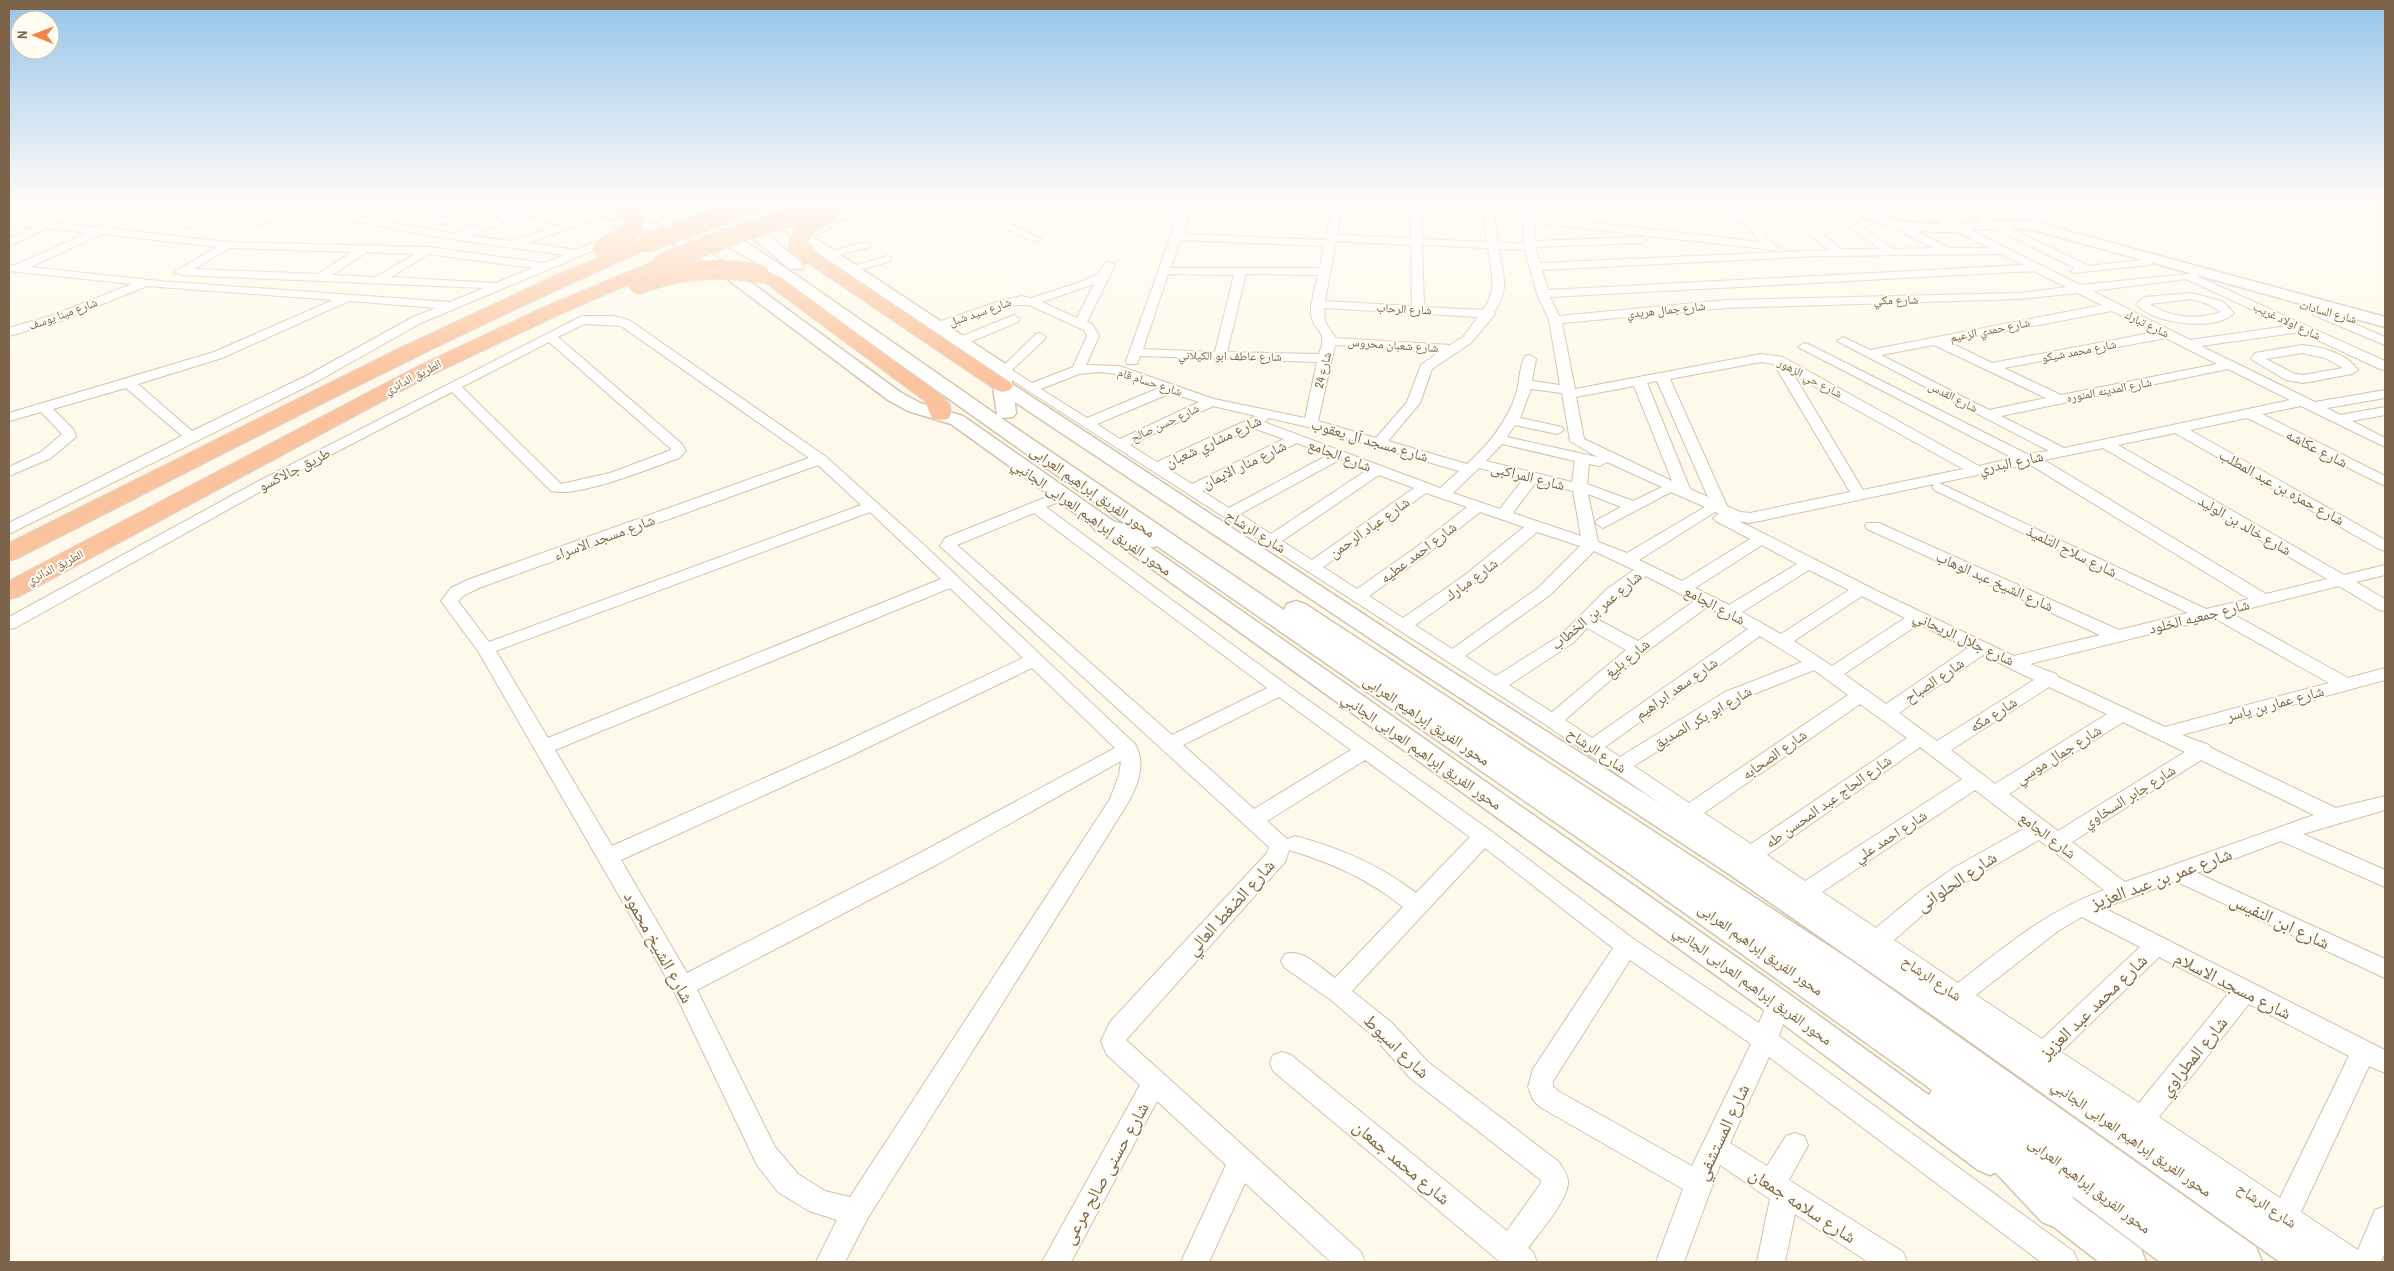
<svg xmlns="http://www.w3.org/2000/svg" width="2394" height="1271" viewBox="0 0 2394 1271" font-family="'Archivo Narrow','Noto Naskh Arabic',sans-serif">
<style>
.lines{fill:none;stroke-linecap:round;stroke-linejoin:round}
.minor-casing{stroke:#d2c2ad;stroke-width:2}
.tertiary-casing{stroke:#d2c2ad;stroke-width:3}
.secondary-casing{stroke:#d6c4ab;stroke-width:3}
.motorway-casing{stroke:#ddd6d0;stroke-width:2}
.minor{fill:#fff;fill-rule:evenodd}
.tertiary{fill:#fff;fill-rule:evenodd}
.secondary{fill:#fff;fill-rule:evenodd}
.motorway{fill:#fbc39d;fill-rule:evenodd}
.motorway-bridge-casing{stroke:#ddd6d0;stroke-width:20;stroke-linecap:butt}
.motorway-bridge{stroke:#fbc39d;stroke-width:18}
.labels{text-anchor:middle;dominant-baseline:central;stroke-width:4;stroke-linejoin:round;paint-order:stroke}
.far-street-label{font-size:12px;fill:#7c634a;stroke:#fffcf2}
.street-label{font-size:15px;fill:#7c634a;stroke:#fffcf2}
.near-street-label{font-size:18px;fill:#7c634a;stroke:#fffcf2}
</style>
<rect width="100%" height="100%" fill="#fef9ea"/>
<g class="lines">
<defs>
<g id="minor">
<path d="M29 203H42L16 219 44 222 81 203H95L57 223 99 228 142 203H155L112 229 228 242 429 247 544 263 564 255 457 240 344 220 287 213 259 226 254 223 255 221 274 212 223 206 189 227 185 228 180 225 213 203H253L344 214 456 234 464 230 385 203H401L431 213 458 203H487L512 212 539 203H555L522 215 555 226 601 210H609V214L528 243 576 250 596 242 613 231 616 226 618 215H626L628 222 620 236 604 246 421 323 318 381 9 534V523L182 436 126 388 53 409 74 430 76 437 51 458 9 476V467L41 452 62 434 41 412 9 421V413L214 352 333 300 147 286 61 321 9 336V328L53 315 132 284 9 271V265H15L88 233 47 228 9 246V239L34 227 9 224V214ZM473 205 502 215 474 227 441 216ZM512 219 545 230 513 241 470 236ZM102 234 217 247 177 270 175 272 181 275 484 288 450 302 159 281 30 267ZM230 248 352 252 318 274 194 269ZM367 252 415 254 376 277 332 275ZM429 254 532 268 496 283 391 277ZM349 301 436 308 413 317 308 375 192 431 138 384 222 358Z"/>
<path d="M957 203H971L1041 239 1036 242 1032 241Z"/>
<path d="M1143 203H1158L1180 212 1183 203H1193L1182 234 1326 240 1333 203H1343L1337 235 1411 238V206L1403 203H1492L1523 206V203H1596L1599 206 1594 209 1533 206 1534 216 1761 242 1743 222 1645 212 1640 209 1645 206 1735 215 1722 203H1734L1758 224 1773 244 1779 247 1774 250 1534 223 1535 241 1641 237 1646 240 1641 243 1535 247 1540 263 1828 250 1773 203H1785L1841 249H1880L1817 203H1829L1894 249 1933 248 1883 222V218H1891L1949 248H1989L1903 203H1917L2080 285 2198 273 2199 277 2385 361V370L2380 369 2300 332 2201 346 2315 402 2385 390V398L2327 408 2340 415 2385 407V415L2352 421 2385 438V447L2301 406 2262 414 2385 476V486L2247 418 2190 430 2385 540V551L2379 549 2175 433 2118 445 2344 575 2385 565V575L2356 582 2385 599V611L2379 610 2339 586 2231 613 2348 678 2385 668V680L2182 735 2209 745 2211 748 2336 808 2385 796V810L2303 834 2385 870V887L2281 841 2197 873 2385 959V978L2175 881 2104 908 2385 1050V1073L2369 1066 2301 1212 2358 1250 2375 1210 2385 1206V1252L2381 1262H2327L2044 1068 2035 1072 2026 1069 2023 1061 2025 1055 1751 866 1742 869 1734 867 1731 861 1735 855 1546 725 998 371 1036 334 1040 333 1046 337 1044 340 1012 370 1032 383 1073 367 1087 336 1084 330 1029 305H1010L943 329 939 330 933 326 935 323 1004 300 1021 296 1031 298 1078 283 1099 274 1105 263 1109 262 1115 265 1087 322 1093 325 1099 336 1086 365 1119 366 1214 399 1305 418 1317 362 1140 356 1137 364H1127L1126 361 1177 219ZM1421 207 1483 210 1487 242 1422 239ZM1493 210 1523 212 1524 244 1498 242ZM1180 240 1324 246 1320 268H1171ZM1336 241 1411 245 1412 306 1325 301ZM1422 245 1488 248C1491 272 1498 290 1483 310L1424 307ZM1499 249 1525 250 1537 294 1549 320 1560 385 1532 381 1536 359 1530 355 1525 356C1519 367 1520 382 1516 394 1507 422 1488 445 1467 464L1388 441 1420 403 1432 369 1471 343 1495 314 1494 312C1510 290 1503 275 1499 249ZM2000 254 2023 265 1548 290 1542 270 1819 256ZM2034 271 2066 287 2020 293 1727 300 1559 316 1550 297ZM1168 274 1234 275 1215 352 1143 349ZM1246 274 1318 275C1316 287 1310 302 1311 314 1314 335 1329 327 1319 354L1227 352ZM2186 279 2288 326 2190 340 2092 291ZM1094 284 1077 318 1042 302ZM2077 293 2102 305 1870 350 1843 337 1837 341 2049 451 2027 454 1808 344 1804 343 1798 347 2013 458 1979 466 1783 357 1761 354 1575 389 1562 323 1727 308 2020 299ZM1324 308 1478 317 1463 337 1450 345 1336 338 1325 322ZM2112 311 2156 332 1992 363 1949 342ZM2166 338 2217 364 2061 395 2004 368ZM1335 345 1439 352 1421 365 1407 402 1376 438 1318 421ZM1934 345 2046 398 1989 410 1881 355ZM1761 362 1774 364 1850 492 1750 513 1740 512 1727 506 1670 379ZM2228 369 2290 400 2064 448 2001 416ZM1099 372 1117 374 1159 388 1087 418 1041 389 1079 374ZM1794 375 1963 469 1863 490ZM1657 381 1708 497 1690 489 1647 383ZM1634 386 1672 481 1584 439 1576 397ZM1531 389 1562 393 1570 441 1597 457 1507 437 1515 425 1557 434 1564 430 1562 427 1520 418ZM1171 393 1199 402 1120 439 1097 424ZM1213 406 1256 416 1157 462 1130 445ZM1269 418 1308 427 1459 471 1440 488 1264 422ZM1253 428 1284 439 1192 484 1167 468ZM1297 443 1328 455 1229 508 1202 491ZM1502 444 1575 461 1572 482 1486 461ZM2103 448 2327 579 2266 594 2044 460ZM1341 459 1367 470 1271 534 1240 514ZM1607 462 1662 487 1633 501 1587 484 1589 464 1600 466ZM2029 464 2249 599 2206 609 1939 483ZM1479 468 1523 479 1500 509 1453 493ZM1379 475 1414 488 1312 560 1282 541ZM1536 482 1573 491 1581 536 1513 513ZM1934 484 1932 487 1934 490 2188 613 2119 630 1879 523H1867L1865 526 1867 529 2100 635 2014 656 1879 592 1739 521 1750 523ZM1671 492 1705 507 1627 553 1598 542 1588 494 1621 507 1597 520 1595 523 1603 528ZM1426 493 1467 507 1418 546 1357 589 1323 567ZM1480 512 1524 527 1465 575 1403 618 1369 596 1430 552ZM1715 512 1719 514 1713 518 1716 521 1750 539 1682 581 1639 560ZM1537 532 1580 546 1538 588 1452 649 1415 625 1493 570ZM1762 545 1797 564 1729 605 1695 588ZM1594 551 1634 570 1607 589 1561 635 1496 676 1465 656 1550 595ZM1809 570 1849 590 1781 634 1742 612ZM1646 576 1694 601 1638 641 1597 619 1619 597ZM1862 596 1905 618 1832 666 1794 641ZM1707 607 1748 629 1592 738 1565 720 1623 669ZM2214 618 2329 683 2165 727 2058 677 2056 674 2030 664ZM1919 624 1968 648 1886 704 1844 674ZM1587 628 1626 650 1552 712 1509 685 1573 643ZM1760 636 1802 662 1725 692 1620 757 1605 747ZM1983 655 2034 680 1937 741 1899 713ZM1814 670 1848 695 1689 803 1634 766 1739 700ZM2049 687 2107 714 1995 784 1951 750ZM1860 704 1907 738 1751 844 1704 813ZM2123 722 2185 752 2058 831 2009 794ZM1920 747 1962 779 1805 881 1767 855ZM2201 760 2314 815 2125 882 2072 842ZM1975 790 2025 828 1955 867 1918 893 1876 928 1822 892ZM2039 840 2104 890C2045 912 2007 945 1958 983L1894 940 1934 905 1971 879ZM2082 917 2140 947 2042 1039 1976 995 2058 931ZM2159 957 2229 993 2139 1103 2061 1052ZM2249 1004 2349 1056 2280 1198 2159 1117Z"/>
<path d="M1253 203H1263L1260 219 1255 222 1250 219Z"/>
<path d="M1944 203H1958L2089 266 2149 259 2155 262 2149 265 2073 273 2071 271 2075 268Z"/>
<path d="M1995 203H2009L2036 215 2055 203H2067L2029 231 2024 228 2031 220Z"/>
<path d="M2136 203H2155L2182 212 2177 215Z"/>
<path d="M866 242 870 243V247L832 257 827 254 828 252Z"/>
<path d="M887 256 891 257V261L853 272 847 269 849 267Z"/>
<path d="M2191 293 2222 301 2234 313C2217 332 2152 324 2136 304L2145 297ZM2191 299 2208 304 2221 312C2198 320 2170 318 2150 304Z"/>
<path d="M2317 308 2385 337V345L2313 315 2311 312 2313 309Z"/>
<path d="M1014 315 1020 319 1018 322 965 344 961 345 955 341 957 338Z"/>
<path d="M582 316H613L629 320 825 456 924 545 1135 744C1147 764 1137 788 1126 806L866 1221 845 1262H816L837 1220 809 1211 778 1192 757 1165 674 991 478 651 441 601 451 588 467 580 809 458 621 326 584 324 558 337 682 444 686 451 679 458C651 468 578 498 551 491L452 392 265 489 15 628 9 629V617L255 483ZM549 342 671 449V450L610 473 561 484 462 387ZM818 465 861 505 489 642 458 601 463 596 479 588ZM870 512 941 579 548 738 496 651ZM950 588 1023 658 832 748 612 846 555 750ZM1032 668 1115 748 920 853 687 973 621 860 846 758ZM1121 761 1119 775 1110 799 850 1197 825 1191 798 1174 775 1147 697 990 936 865Z"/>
<path d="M2302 345C2322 347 2346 353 2358 370L2352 374 2303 383 2286 380 2251 359 2255 353ZM2302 353 2325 358 2343 368 2303 375 2295 374 2266 359Z"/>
<path d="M1061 491 1069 496 1066 499 1046 507 1287 685 1491 831 1635 940 1759 1023 1770 996 1778 993 1786 996 1790 1003 1779 1036 2074 1252 2078 1262H2041L1769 1057 1730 1143 1767 1166 1786 1136 1795 1133 1804 1136 1808 1145 1789 1180 1903 1252 1907 1262H1868L1795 1214 1785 1262H1757L1770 1199 1720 1165 1684 1262H1656L1683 1189 1540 1107 1533 1100 1528 1087 1533 1069 1613 948 1485 848 1352 991 1391 1022 1428 1062 1559 1162C1563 1168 1569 1177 1568 1184 1566 1202 1539 1233 1528 1248L1533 1252 1537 1262 1499 1261 1273 1071 1270 1063 1273 1055 1282 1052 1291 1055 1507 1231 1541 1183V1180L1410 1078 1373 1036 1331 1000 1285 968 1281 961 1285 954C1303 948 1321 968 1335 978L1403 907C1368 879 1332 863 1289 850L1285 862 1126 1040 1361 1252 1365 1262H1331L1245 1183 1209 1262H1181L1226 1165 1157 1101 1071 1262H1042L1140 1085 1107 1055 1101 1041 1110 1022 1267 853 1269 847 940 546 945 538ZM1034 513 1267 688 1172 735 957 545ZM1279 697 1351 750 1254 809 1183 745ZM1365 760 1470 837 1416 893C1380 865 1340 848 1295 836L1287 839 1267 821ZM1630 960 1751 1044 1692 1166 1558 1091 1553 1086V1081Z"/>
</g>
<g id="tertiary">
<path d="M574 203H594L662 226 712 254 900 392 920 403 963 416 1789 994 2002 1148 2007 1159 2002 1170 1990 1175 1978 1170 1767 1012 951 424 908 411 888 400 702 260 652 232 575 206Z"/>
<path d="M737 203C765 203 783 217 806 232 826 211 860 203 887 203L840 221 813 237 1010 367 1012 371V384L1429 657 1746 858 1957 999 2323 1249 2328 1262H2280L1935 1017 1726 872 1413 667 997 390 995 386 996 373 771 221Z"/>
<path d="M1828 203C1834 203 1841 203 1847 203 1869 206 1891 221 1917 223 1955 227 1993 218 2031 221L2385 317V327L2030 229 2002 228 1944 232 1916 231 1880 223Z"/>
<path d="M2048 1184 2060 1189 2141 1249 2146 1262H2099L2036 1213 2030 1201 2036 1189Z"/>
</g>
<g id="secondary">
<path d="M637 203H660L681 211 741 239 796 275 997 415 993 386 996 382 1003 380 1010 382 1013 386 1016 413 1013 417 1001 418 1284 610 1287 604 1296 601 1305 604 1849 959 2256 1247 2262 1262H2160L2072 1196 2078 1208 2072 1222 2057 1228 2042 1222 1935 1108 1929 1096 1932 1090 1630 874 1157 546 1152 547 1096 531 1092 526 1096 521 1104 519 1127 525 757 263 700 231 639 206Z"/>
<path d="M699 203 708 204 759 227 804 265 802 269H790L747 233 698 210 695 207Z"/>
</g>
<g id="motorway">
<path d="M597 203H623L630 208 628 211 622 213 599 206Z"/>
<path d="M845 203H870L868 206 831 218 825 216 823 213 825 210Z"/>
<path d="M647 238 653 239 655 243 653 247C437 341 228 452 18 558L9 561V543L398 349 559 274Z"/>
<path d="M808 250 814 251 1010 382 1013 386 1010 390 1003 392 996 390 802 259 799 255 802 251Z"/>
<path d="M662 258 668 259 671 263 668 267 556 316 431 375 18 597 9 599V581L417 367 542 308Z"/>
<path d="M760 269 779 276 939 393 950 405 951 414 948 419 940 420 932 419 925 401 767 284 754 278 751 274 754 270Z"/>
</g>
</defs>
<!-- minor casing -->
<use href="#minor" class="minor-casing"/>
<!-- tertiary casing -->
<use href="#tertiary" class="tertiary-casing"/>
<!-- secondary casing -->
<use href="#secondary" class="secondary-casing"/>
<!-- motorway casing -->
<use href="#motorway" class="motorway-casing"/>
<!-- minor -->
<use href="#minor" class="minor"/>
<!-- tertiary -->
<use href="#tertiary" class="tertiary"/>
<!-- secondary -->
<use href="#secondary" class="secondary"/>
<!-- motorway -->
<use href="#motorway" class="motorway"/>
<defs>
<g id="motorway-bridge">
<path d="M647 243 756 203"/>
<path d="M602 249 618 241 633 229 634 217 622 208"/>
<path d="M808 255 798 246C800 227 814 221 830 213"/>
<path d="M662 263 742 232 813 210"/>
<path d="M638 285C679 269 717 266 760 274"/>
</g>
</defs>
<!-- motorway-bridge casing -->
<use href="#motorway-bridge" class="motorway-bridge-casing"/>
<!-- motorway-bridge -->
<use href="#motorway-bridge" class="motorway-bridge"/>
</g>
<!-- sky -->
<linearGradient id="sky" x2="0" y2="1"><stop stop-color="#96c4e9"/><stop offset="0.53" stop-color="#fffcf6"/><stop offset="1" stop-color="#fffcf6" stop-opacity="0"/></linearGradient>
<rect width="2394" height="381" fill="url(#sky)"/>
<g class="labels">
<!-- far-street labels -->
<g class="far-street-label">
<text transform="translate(1896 300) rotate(-1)">شارع مكي</text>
<text transform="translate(1404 309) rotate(3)">شارع الرحاب</text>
<text transform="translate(1666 310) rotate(-6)">شارع جمال هريدي</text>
<text transform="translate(980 312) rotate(-19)">شارع سيد شبل</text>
<text transform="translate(2328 312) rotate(15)">شارع السادات</text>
<text transform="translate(63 314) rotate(-20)">شارع مينا يوسف</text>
<text transform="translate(2287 321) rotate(25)">شارع اولاد غريب</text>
<text transform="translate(2147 324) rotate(26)">شارع تبارك</text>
<text transform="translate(1990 330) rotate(-11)">شارع حمدي الزعيم</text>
<text transform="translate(1393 345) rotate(4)">شارع شعبان محروس</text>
<text transform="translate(2079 351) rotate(-11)">شارع محمد شيكو</text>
<text transform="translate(1230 356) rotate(1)">شارع عاطف ابو الكيلاني</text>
<text transform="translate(1323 370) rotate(-76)">شارع 24</text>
<text transform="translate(413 377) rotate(-27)">الطريق الدائري</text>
<text transform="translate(1810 378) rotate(28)">شارع حي الزهور</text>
<text transform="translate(1150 382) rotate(18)">شارع حسام قام</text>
<text transform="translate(2109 390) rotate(-11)">شارع المدينه المنوره</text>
<text transform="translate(1953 397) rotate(27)">شارع القدس</text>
<text transform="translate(1165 423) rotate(-25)">شارع حسن صالح</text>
<text transform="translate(55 567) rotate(-27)">الطريق الدائري</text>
</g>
<!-- street labels -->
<g class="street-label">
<text transform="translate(1370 440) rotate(16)">شارع مسجد آل يعقوب</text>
<text transform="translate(1213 441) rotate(-25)">شارع مشاري شعبان</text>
<text transform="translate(2317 448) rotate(27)">شارع عكاشه</text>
<text transform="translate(1340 455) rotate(21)">شارع الجامع</text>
<text transform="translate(2011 462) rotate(-12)">شارع البدري</text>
<text transform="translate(1244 464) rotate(-26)">شارع منار الايمان</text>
<text transform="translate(294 469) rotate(-27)">طريق جالاكسو</text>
<text transform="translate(1528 476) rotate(14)">شارع المراكبى</text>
<text transform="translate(2282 487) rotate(29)">شارع حمزه بن عبد المطلب</text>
<text transform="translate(1093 491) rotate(35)">محور الفريق إبراهيم العرابى</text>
<text transform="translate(1092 517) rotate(35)">محور الفريق إبراهيم العرابى الجانبي</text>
<text transform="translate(2245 525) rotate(30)">شارع خالد بن الوليد</text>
<text transform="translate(1369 527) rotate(-35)">شارع عباد الرحمن</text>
<text transform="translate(1256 531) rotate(32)">شارع الرشاح</text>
<text transform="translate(604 537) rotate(-20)">شارع مسجد الاسراء</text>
<text transform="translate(2072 551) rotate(26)">شارع سلاح التلميذ</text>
<text transform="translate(1418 552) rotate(-37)">شارع احمد عطيه</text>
<text transform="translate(1471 579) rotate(-36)">شارع مبارك</text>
<text transform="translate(1995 581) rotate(24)">شارع الشيخ عبد الوهاب</text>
<text transform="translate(1715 605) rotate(28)">شارع الجامع</text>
<text transform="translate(1596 610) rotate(-40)">شارع عمر بن الخطاب</text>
<text transform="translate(2199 616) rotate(-14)">شارع جمعيه الخلود</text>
<text transform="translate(1964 638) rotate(25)">شارع جلال الريحاني</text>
<text transform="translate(1627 658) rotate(-39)">شارع بليغ</text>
<text transform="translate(1934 680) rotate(-34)">شارع الصباح</text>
<text transform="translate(1676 688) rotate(-35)">شارع سعد ابراهيم</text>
<text transform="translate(2275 703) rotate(-15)">شارع عمار بن ياسر</text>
<text transform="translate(1993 714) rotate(-32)">شارع مكه</text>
<text transform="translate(1702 717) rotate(-30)">شارع ابو بكر الصديق</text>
<text transform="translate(1427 720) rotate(34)">محور الفريق إبراهيم العرابى</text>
<text transform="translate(1597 750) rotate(34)">شارع الرشاح</text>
<text transform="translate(1422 751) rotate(35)">محور الفريق إبراهيم العرابى الجانبي</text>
<text transform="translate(1774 754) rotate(-35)">شارع الصحابه</text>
<text transform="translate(2058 754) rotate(-32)">شارع جمال موسي</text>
<text transform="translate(2129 796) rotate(-32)">شارع جابر السخاوي</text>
<text transform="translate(1828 801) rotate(-35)">شارع الحاج عبد المحسن طه</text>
<text transform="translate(2048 835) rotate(37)">شارع الجامع</text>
<text transform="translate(1890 836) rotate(-33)">شارع احمد علي</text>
<text transform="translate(1761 949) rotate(35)">محور الفريق إبراهيم العرابى</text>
<text transform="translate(1932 978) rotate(34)">شارع الرشاح</text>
<text transform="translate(1753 985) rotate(36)">محور الفريق إبراهيم العرابى الجانبي</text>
<text transform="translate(2132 1138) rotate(35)">محور الفريق إبراهيم العرابى الجانبي</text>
<text transform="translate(2090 1185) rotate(37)">محور الفريق إبراهيم العرابى</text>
<text transform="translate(2267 1205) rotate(34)">شارع الرشاح</text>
</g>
<!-- near-street labels -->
<g class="near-street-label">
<text transform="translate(2161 878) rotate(-20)">شارع عمر بن عبد العزيز</text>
<text transform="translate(1956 881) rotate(-34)">شارع الحلوانى</text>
<text transform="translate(1230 907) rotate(-48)">شارع الضغط العالي</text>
<text transform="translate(2280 921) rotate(25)">شارع ابن النفيس</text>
<text transform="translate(659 947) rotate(61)">شارع الشيخ محمود</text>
<text transform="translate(2233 985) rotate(27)">شارع مسجد الاسلام</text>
<text transform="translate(2093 1006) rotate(-44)">شارع محمد عبد العزيز</text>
<text transform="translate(1397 1046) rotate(44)">شارع اسيوط</text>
<text transform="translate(2193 1056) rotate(-51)">شارع المطراوي</text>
<text transform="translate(1722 1132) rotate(-65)">شارع المستشفي</text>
<text transform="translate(1402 1162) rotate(40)">شارع محمد جمعان</text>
<text transform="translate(1105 1173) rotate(-61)">شارع حسنى صالح مرعى</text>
<text transform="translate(1803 1205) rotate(33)">شارع سلامه جمعان</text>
</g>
</g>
<!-- border -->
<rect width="2394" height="1271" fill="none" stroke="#7c634a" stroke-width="20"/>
<!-- north arrow -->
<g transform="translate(35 35) rotate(271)"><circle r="24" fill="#fffcf2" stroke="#cbbfaf"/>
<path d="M0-4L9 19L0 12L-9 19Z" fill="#ef8548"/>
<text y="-8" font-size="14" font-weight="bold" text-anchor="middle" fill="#7c634a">N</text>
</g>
</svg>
